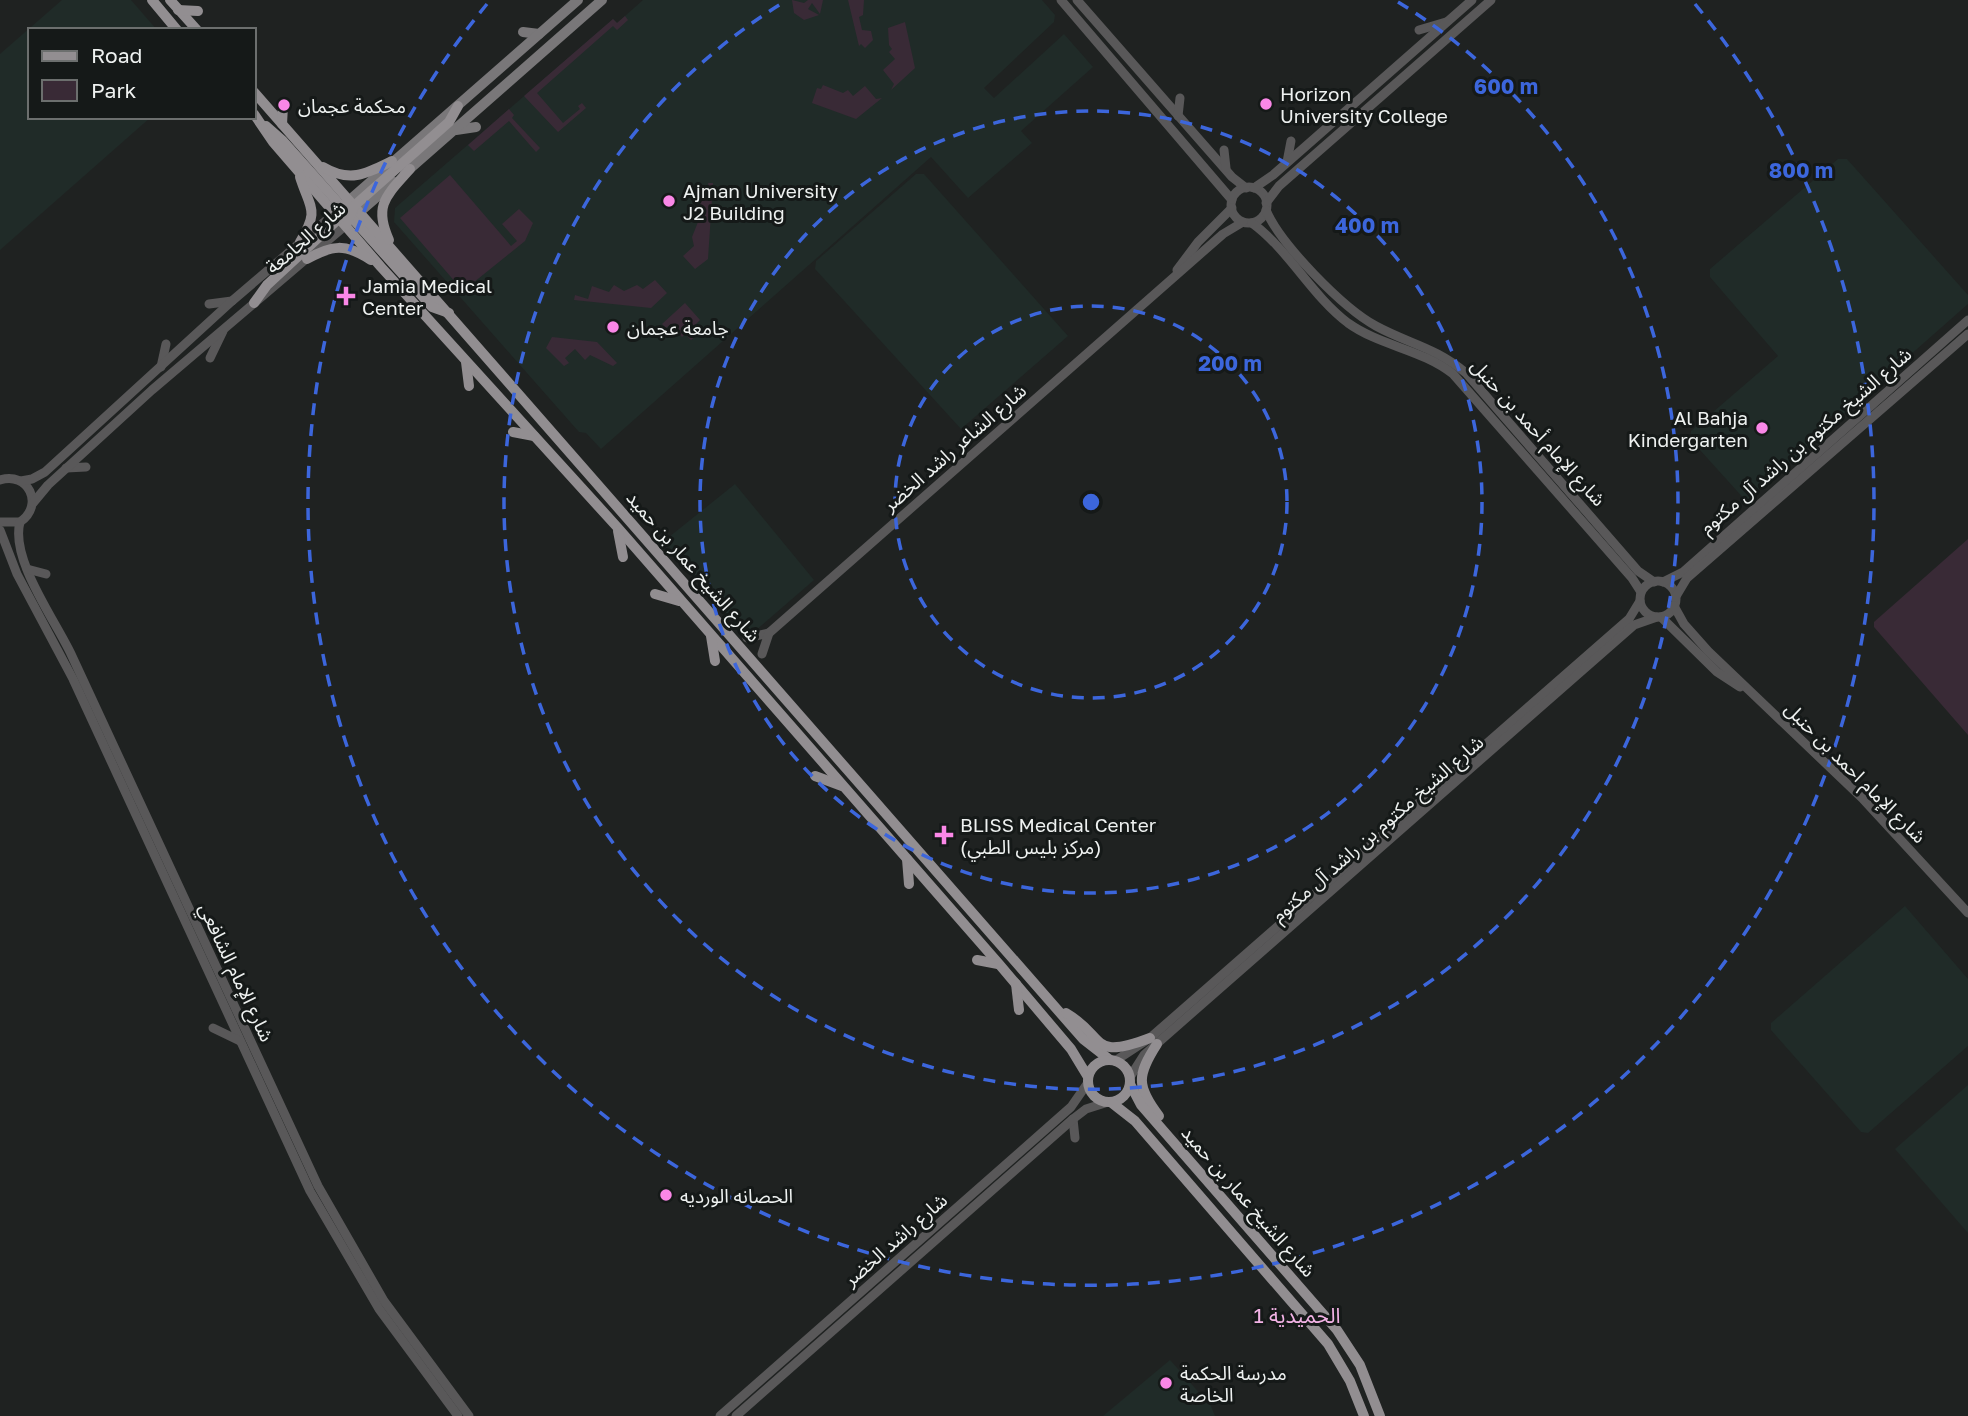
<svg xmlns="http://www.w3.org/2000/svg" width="1968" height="1416" viewBox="0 0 1968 1416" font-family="'Golos Text','Noto Sans Arabic',sans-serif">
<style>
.built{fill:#202b28}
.green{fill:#392a36}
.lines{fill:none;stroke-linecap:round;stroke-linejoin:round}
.tertiary{stroke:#595859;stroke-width:9}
.secondary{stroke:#797779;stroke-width:10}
.primary{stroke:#928e91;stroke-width:10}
.ring{fill:none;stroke:#3c66dc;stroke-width:3.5;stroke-dasharray:12 9}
.poi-dot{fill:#fa87e7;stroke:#151918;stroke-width:2.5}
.labels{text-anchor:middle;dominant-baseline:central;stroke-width:6;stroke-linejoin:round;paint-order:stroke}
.poi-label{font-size:19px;fill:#eef1f0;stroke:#151918;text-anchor:start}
.street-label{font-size:19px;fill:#eef1f0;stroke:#151918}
.neighbourhood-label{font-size:21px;fill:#f2b2e5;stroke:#151918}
.centre{fill:#3c66dc;stroke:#151918;stroke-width:3.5}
.ring-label{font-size:21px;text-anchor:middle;font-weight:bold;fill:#3c66dc;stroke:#151918;stroke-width:6;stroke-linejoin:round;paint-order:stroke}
</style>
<rect width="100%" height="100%" fill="#1f2221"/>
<!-- built -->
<g class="built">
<path d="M62 0H131L157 30H30V117H151L0 250V54Z"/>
<path d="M643 0H1042L1055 15 1054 22 984 88 994 98 1064 34 1093 67 1021 131 1032 143 968 198 931 157 601 449 586 433 579 432 394 222 395 208 613 19 617 23Z"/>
<path d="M1838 159H1847L1968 295V304L1840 417 1830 416 1833 425 1746 501 1690 439 1691 431 1778 356 1710 277V269Z"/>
<path d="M916 174H924L1068 336 961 429 815 269 816 261Z"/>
<path d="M735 484 814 580 747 638 664 541Z"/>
<path d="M1905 906 1968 979V1046L1868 1133 1861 1132 1771 1030V1023Z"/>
<path d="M1968 1085V1233L1895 1149Z"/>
<path d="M1170 1360 1211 1406 1215 1416H1103Z"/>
</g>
<!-- green -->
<g class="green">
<path d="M792 0 804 3 808 0H823L820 14 812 3 808 9 819 15 804 20 794 13Z"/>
<path d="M848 0H864L863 15 859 17 862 30 871 31 873 40 865 48 861 44 859 46Z"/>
<path d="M625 16 628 20 617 30 613 26 537 93 563 123 580 109 578 106 582 103 586 108 558 132 524 96 613 19 617 23Z"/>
<path d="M905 22 915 68 891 90 894 84 883 70 895 59 889 52 892 49 889 45 888 28Z"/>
<path d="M823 85 843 93 848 90 853 96 865 86 876 99 882 98 856 119 812 103 817 88 821 89Z"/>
<path d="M509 109 514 115 512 118 540 148 536 152 509 121 474 151 468 145Z"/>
<path d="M450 175 511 246 517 241 502 224 519 209 533 223 525 241 463 291 400 218Z"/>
<path d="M708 183H713L708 259 695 269 683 256 694 246 692 237 702 212 698 194 710 192Z"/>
<path d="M655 280 667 293 651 308 574 300 575 295 588 299 592 286 609 292 614 285 624 291 637 285 643 289Z"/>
<path d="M685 303 700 320 691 329 696 336 691 340 685 334 682 337 671 324 666 328 662 324Z"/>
<path d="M552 337 597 342 617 363 613 366 590 355 585 360 575 349 565 358 569 363 564 366 546 348Z"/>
<path d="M1968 539V735L1874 627V622Z"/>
</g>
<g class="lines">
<!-- tertiary -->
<g class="tertiary">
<path d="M1061 0 1232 200"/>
<path d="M1077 0 1232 177 1246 188"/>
<path d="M1419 30 1446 22"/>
<path d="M1178 116 1180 98"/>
<path d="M1224 150 1226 168"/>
<path d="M1287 162 1291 141"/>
<circle cx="1249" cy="205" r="18"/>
<path d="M1254 188 1273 175 1472 0"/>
<path d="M1266 203 1279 186 1491 0"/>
<path d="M1266 210C1280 244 1343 308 1376 326 1409 344 1435 347 1466 373L1638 571 1654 582"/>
<path d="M1252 223C1289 250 1311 295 1348 323 1380 346 1421 349 1453 374L1632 578 1641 592"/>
<path d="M1177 270 1198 242 1232 208"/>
<path d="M209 304 232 301"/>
<path d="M210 358 223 331"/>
<path d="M161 367 166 344"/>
<path d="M66 468 86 467"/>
<path d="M0 480C28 471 45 505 20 522H0"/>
<path d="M21 481 32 479 45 472 232 301 336 212"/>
<path d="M33 503 48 485 152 390 346 225"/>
<path d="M20 522C10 559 55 620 71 654L318 1186 384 1301 469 1416"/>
<path d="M0 530 17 574 73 679 310 1191 379 1309 458 1416"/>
<path d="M27 569 46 574"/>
<circle cx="1658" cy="599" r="18"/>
<path d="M1663 582 1683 572 1968 320"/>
<path d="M1675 598 1687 578 1968 334"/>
<path d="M1674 606 1684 624 1708 651 1862 798 1968 913"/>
<path d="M1661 617 1717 672 1740 687"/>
<path d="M747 638 769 633"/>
<path d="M762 654 769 633 1223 234 1243 222"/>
<path d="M213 1028 240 1041"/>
<path d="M1115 1061 1150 1038 1629 619 1640 601"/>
<path d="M1130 1077 1144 1055 1634 625 1657 617"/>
<path d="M1073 1119 1075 1138"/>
<path d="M720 1416 1071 1107 1087 1084"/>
<path d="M736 1416 1073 1119 1086 1109 1105 1103"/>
</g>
<!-- secondary -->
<g class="secondary">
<path d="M523 32 539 34"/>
<path d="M456 130 476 127"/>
<path d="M405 173 602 0"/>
<path d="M344 205 578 0"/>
<path d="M355 216 394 182"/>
</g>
<!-- primary -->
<g class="primary">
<path d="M152 0 177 30"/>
<path d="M170 0 197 30"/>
<path d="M178 10 198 11"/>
<path d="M254 92 1083 1039 1110 1060"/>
<path d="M254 114 273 142 381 267 618 528 999 964 1071 1049 1088 1077"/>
<path d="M282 124 283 106"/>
<path d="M266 126 283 141 342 207 353 212"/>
<path d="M323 167C350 183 366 174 392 161"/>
<path d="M300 177C310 209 320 209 300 242"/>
<path d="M343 213 352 218 432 307 449 313"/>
<path d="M346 225 354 206 449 122 458 106"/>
<path d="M389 240C373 205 387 195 410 169"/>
<path d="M307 259C332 245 345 243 371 260"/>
<path d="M254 303 267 285 345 213"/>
<path d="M466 362 469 386"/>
<path d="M513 432 534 436"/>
<path d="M618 531 623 557"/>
<path d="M655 594 679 601"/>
<path d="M711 636 715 661"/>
<path d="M815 776 842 786"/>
<path d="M907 859 909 884"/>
<path d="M977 960 998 964"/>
<path d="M1016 984 1019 1010"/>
<path d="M1066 1013C1107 1037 1089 1061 1150 1038"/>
<path d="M1157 1044C1137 1075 1136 1086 1159 1116"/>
<circle cx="1109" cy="1081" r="21"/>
<path d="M1130 1084 1141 1105 1337 1330 1360 1365 1380 1416"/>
<path d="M1112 1103 1135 1121 1328 1344 1350 1381 1364 1416"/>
</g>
</g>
<!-- distance rings -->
<g class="ring">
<circle cx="1091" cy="502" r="196"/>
<circle cx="1091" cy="502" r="391"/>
<path d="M1398 2A587 587 0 1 1 784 2"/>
<path d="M1695 4A783 783 0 1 1 487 4"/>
</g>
<!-- markers -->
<g class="poi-dot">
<circle cx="1266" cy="104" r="7"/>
<circle cx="284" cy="105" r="7"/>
<circle cx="669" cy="201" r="7"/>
<path d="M342.5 285.5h7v7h7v7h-7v7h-7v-7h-7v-7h7z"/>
<circle cx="613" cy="327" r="7"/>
<circle cx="1762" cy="428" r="7"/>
<path d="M940.5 824.5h7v7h7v7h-7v7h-7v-7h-7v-7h7z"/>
<circle cx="666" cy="1195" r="7"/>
<circle cx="1166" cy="1383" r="7"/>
</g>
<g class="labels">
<!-- poi labels -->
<g class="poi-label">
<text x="1280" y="93">Horizon<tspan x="1280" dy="22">University College</tspan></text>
<text x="298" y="105">محكمة عجمان</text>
<text x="683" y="190">Ajman University<tspan x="683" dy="22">J2 Building</tspan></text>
<text x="362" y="285">Jamia Medical<tspan x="362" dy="22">Center</tspan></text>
<text x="627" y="327">جامعة عجمان</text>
<text x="1748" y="417" text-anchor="end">Al Bahja<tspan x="1748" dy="22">Kindergarten</tspan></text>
<text x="960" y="824">BLISS Medical Center<tspan x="960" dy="22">(مركز بليس الطبي)</tspan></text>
<text x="680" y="1195">الحصانه الورديه</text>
<text x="1180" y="1372">مدرسة الحكمة<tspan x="1180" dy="22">الخاصة</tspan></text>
</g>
<!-- street labels -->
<g class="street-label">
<text transform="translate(305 237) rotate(-41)">شارع الجامعة</text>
<text transform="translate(1539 432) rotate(48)">شارع الإمام أحمد بن حنبل</text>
<text transform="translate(1805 440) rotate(-41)">شارع الشيخ مكتوم بن راشد آل مكتوم</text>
<text transform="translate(954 447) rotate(-41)">شارع الشاعر راشد الخضر</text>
<text transform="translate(694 566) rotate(49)">شارع الشيخ عمار بن حميد</text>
<text transform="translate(1856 772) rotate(45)">شارع الإمام احمد بن حنبل</text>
<text transform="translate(1377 828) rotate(-41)">شارع الشيخ مكتوم بن راشد آل مكتوم</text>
<text transform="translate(237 972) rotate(65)">شارع الإمام الشافعي</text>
<text transform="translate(1249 1201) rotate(49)">شارع الشيخ عمار بن حميد</text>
<text transform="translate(895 1239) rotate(-41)">شارع راشد الخضر</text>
</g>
<!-- neighbourhood labels -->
<g class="neighbourhood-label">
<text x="1297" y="1315">الحميدية 1</text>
</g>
</g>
<circle cx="1091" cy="502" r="10" class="centre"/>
<g class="ring-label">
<text x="1506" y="94">600 m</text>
<text x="1801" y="178">800 m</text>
<text x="1367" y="233">400 m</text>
<text x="1230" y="371">200 m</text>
</g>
<!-- legend -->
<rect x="28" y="28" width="228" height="91" fill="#151918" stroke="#6c6f6e" stroke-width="2"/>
<rect x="42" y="51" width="35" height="10" fill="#928e91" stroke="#6c6f6e" stroke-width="2"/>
<text x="91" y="63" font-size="21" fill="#eef1f0">Road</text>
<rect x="42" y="80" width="35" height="21" fill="#392a36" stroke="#6c6f6e" stroke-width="2"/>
<text x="91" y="98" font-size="21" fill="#eef1f0">Park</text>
</svg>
